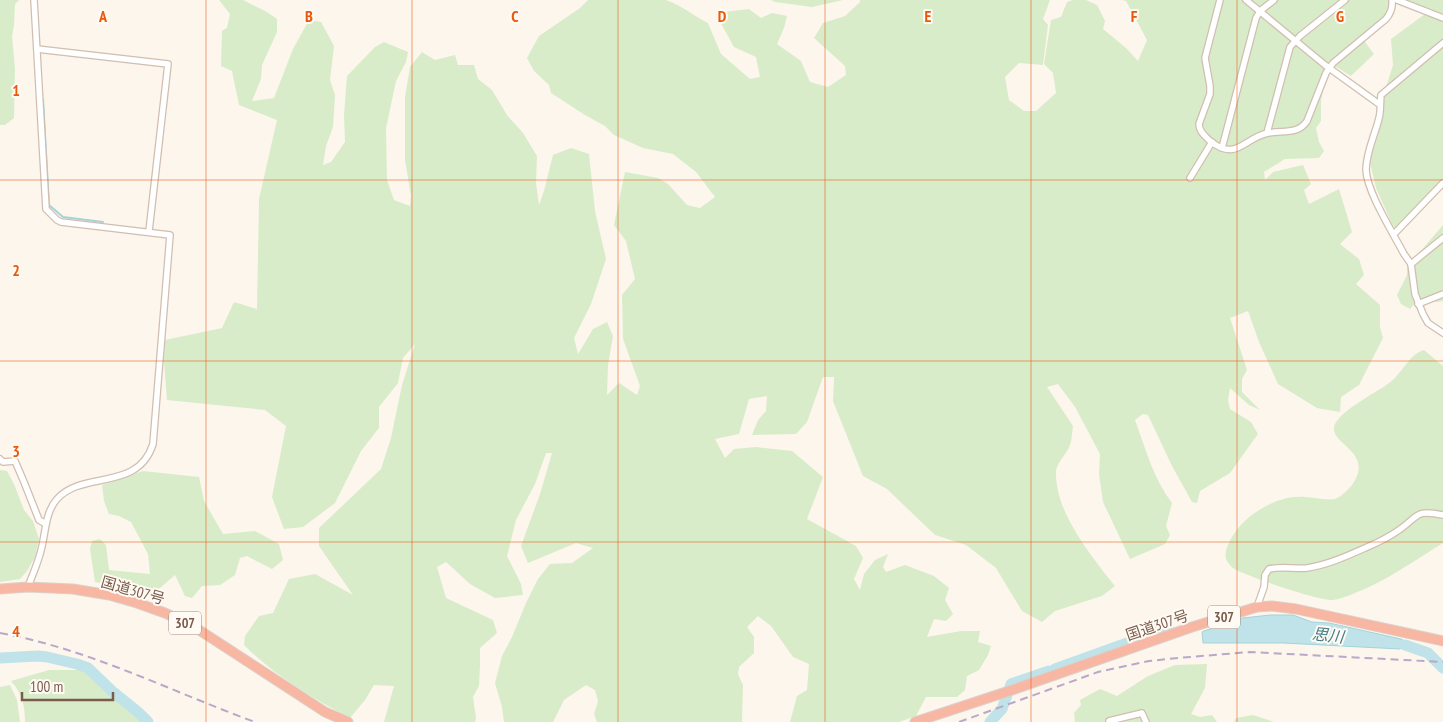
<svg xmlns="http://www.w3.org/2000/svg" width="1443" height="722" viewBox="0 0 1443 722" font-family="'PT Sans Narrow','Noto Sans JP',sans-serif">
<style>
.green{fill:#d8ecc9}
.water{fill:#bfe3e8;stroke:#a5d3da}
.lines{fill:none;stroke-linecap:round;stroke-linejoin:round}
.stream{stroke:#a5d3da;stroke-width:2}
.river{stroke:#bfe3e8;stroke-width:11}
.minor-casing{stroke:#d1beb0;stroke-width:8}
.highway-casing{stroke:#dad1cd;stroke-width:11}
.minor{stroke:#fff;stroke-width:5.5}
.highway{stroke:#f7b7a3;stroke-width:9}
.rail{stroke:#b9a8c9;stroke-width:2;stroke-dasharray:8 5;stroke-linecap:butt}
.grid{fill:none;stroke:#e8590c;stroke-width:1;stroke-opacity:0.55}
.labels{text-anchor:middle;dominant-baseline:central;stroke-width:4;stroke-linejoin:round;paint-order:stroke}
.shield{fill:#fffaf3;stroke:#a28b7f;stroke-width:1}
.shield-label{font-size:14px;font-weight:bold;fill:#7a5c4d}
.street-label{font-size:15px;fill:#7a5c4d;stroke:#fffaf3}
.water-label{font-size:16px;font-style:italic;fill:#437c86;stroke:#fffaf3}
.grid-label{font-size:16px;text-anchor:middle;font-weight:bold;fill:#e8590c;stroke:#fffaf3;stroke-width:4;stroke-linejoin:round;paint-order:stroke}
</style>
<rect width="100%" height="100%" fill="#fdf6ec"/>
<!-- green -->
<g class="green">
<path d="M0 0H19L15 4 14 25 12 36 15 69 14 118 5 125H0Z"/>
<path d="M215 0H243L267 12 277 19V32L262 65 261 79 252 101 274 98 293 49 309 20 321 22 334 46 330 80 335 95 333 127 326 146 323 165 331 162 345 142 344 115 347 76 375 47 384 42 408 52 406 62 396 81 386 128 387 180 394 200 410 206 411 196 405 160V97L410 67 422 52 435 60 455 55 458 65H474L478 79 492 90 507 115 523 133 537 156 536 183 539 205 544 191 553 155 571 148 589 154 595 211 606 259 591 304 574 338 578 354 593 329 607 322 613 336 608 365 607 395 619 383 637 395 640 386 623 339 622 295 635 279 626 241 614 225 625 172 658 178 668 184 687 205 700 208 715 197 696 172 673 154 643 148 614 135 605 126 585 115 551 93 549 85 534 71 527 58 539 36 580 8 588 0H666C681 5 694 16 708 23L721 54 750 79 760 77 756 57 734 47 718 18 724 12 749 9 761 18 772 13 787 16 784 28 777 44 801 61 810 82 828 87 846 75 845 66 814 38 823 23 845 16 860 2V0H1050L1043 19 1048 25 1043 65 1019 63 1005 77 1009 100 1024 111H1036L1056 93 1053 73 1044 64 1051 20 1061 17 1067 2 1073 0H1086L1097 5 1105 21 1103 29 1126 48 1138 61 1147 40 1126 1 1122 0H1391L1396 5 1393 14 1370 28 1365 42 1374 54 1351 76 1328 62 1321 101V121L1316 128 1319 142 1324 151 1319 158 1285 159 1264 172 1265 180 1273 172 1303 165 1311 184 1304 190 1309 204 1339 189 1352 232 1340 244 1359 259 1364 275 1356 284 1380 305V327L1383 338 1359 385 1341 397 1340 412 1317 408 1278 384 1259 342 1248 311 1230 318 1247 370 1242 379V392L1260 410 1249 405 1230 388 1228 400 1230 409 1251 422 1258 434 1230 473 1200 491 1197 503 1192 502 1172 466 1148 415 1143 414 1135 420C1146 450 1153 478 1172 503L1166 526 1170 535 1165 544 1130 559 1103 502 1099 474 1100 454 1075 407 1058 384 1047 387 1073 426C1072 432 1072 440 1070 445 1067 454 1056 463 1056 472 1055 512 1091 556 1115 586L1102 596 1055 611 1042 622 1022 611 996 568 966 545 935 535 887 489 863 476 833 401 834 377H823L807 422 796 434 752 435 758 420 766 411 767 396 749 399 739 434 715 439 725 458 734 449 756 447 792 451 823 477 807 519 856 546 863 558 854 579 860 590 864 574 875 560 888 554 883 567 886 572 905 565 934 576 949 588 945 600 953 614 946 621 934 619 927 637 961 631H980L978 642 991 646 988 655 979 670 967 676 965 690 957 697H926L916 716 899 722H790L797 696 807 690 809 664 793 657 771 626 758 616 747 627 754 637V653L739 667 738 674 743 685 742 722H597L594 714 598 701 595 690 586 685 564 700 553 722H504L502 707 495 683 502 656 512 637 526 603 538 579 550 564 572 563 593 548 576 543 528 563 521 546 540 494 552 453H546L535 484 516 520 507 556 521 584 523 595 495 598 470 584 446 562 437 567 446 598 493 620 497 633 480 648V666L479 686 473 697 476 718 475 722H384L394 686 374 685 365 700 350 718C312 698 274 675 244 645L245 636 259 616 273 613 289 579 315 574 353 595 319 546V528L381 469 391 438 402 385 415 344 403 358 398 383 379 407V428L361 451 335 503 303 527 284 529 272 497 286 426 265 410 167 400 164 361 165 340 222 328 234 302 257 309 259 199 277 120 239 105 232 71 221 66 222 31 227 28 230 14 219 0Z"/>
<path d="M771 0H843L812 7 775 2Z"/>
<path d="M1403 0H1443V186L1398 232 1392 224 1376 188 1370 163 1374 138 1384 113 1383 97 1393 65 1391 39 1425 14Z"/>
<path d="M1443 225V301L1437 302 1418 299 1410 309 1401 304 1397 295 1407 275V267Z"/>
<path d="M1424 350 1443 366V543C1414 561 1386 581 1355 593 1348 596 1340 599 1333 600 1320 601 1245 576 1233 568 1230 566 1227 561 1226 559 1224 549 1231 538 1236 531 1248 514 1276 497 1297 497 1307 496 1326 501 1335 499 1341 497 1348 490 1352 485 1375 452 1331 445 1334 427 1337 412 1376 393 1389 383 1402 374 1409 354 1424 350Z"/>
<path d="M0 470 7 471 14 484 24 510 33 521 39 539 35 557 27 571 20 579 0 582Z"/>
<path d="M143 471 199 477 204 501 223 534 255 531 279 544 283 560 272 569 247 556 240 558 235 575 220 585 202 586 192 598 185 596 175 575 160 588 146 594 95 582 90 549 92 541 100 539 106 545 109 570 150 574 148 554 131 522 119 516 109 514 104 501 102 485Z"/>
<path d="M1207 664 1205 688 1191 714 1200 717 1212 715 1217 722H1075L1074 713 1081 705 1080 700 1100 689 1117 696 1148 676 1175 665Z"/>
<path d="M49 670H81L95 679 117 700 139 715 145 722H25C25 706 22 693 11 681Z"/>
<path d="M10 685 17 700 20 722H0V687Z"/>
<path d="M1253 715 1274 722H1234L1236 718Z"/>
</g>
<!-- water -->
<path class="water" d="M1270 615H1293L1312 622 1329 623 1401 639 1403 640 1402 643 1415 647 1418 650 1415 651 1402 646 1400 649 1283 643H1203L1202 632 1204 631 1243 618Z"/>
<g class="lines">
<!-- stream -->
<path class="stream" d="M43 99 49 205 63 217 103 222"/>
<!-- river -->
<g class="river">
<path d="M1405 645 1428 653 1443 668"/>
<path d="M0 658 38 656 47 657 77 664 88 668 112 691 138 712 148 722"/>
<path d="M1055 669 1130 642 1133 638 1152 628 1160 630 1165 629 1169 630"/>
<path d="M990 722 1002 709 1011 684 1049 671"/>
</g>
<defs>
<g id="minor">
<path d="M1220 0 1205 58 1210 86V94L1199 124C1199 131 1204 135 1209 140 1237 163 1243 138 1268 133 1283 130 1298 135 1307 121L1326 73 1333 63 1386 19C1391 13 1393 8 1392 0"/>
<path d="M1246 0 1325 65 1379 104"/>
<path d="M1397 0 1443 18"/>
<path d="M1443 43 1381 95C1380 103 1381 111 1379 118 1375 135 1366 152 1366 170 1367 192 1393 233 1404 254L1411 264 1415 294 1423 314 1428 323 1443 333"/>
<path d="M37 49 168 64 149 231"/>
<path d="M1267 133 1290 47 1300 36 1345 0"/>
<path d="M1222 148 1256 18 1260 11 1274 0"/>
<path d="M1190 178 1212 142"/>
<path d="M1394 234 1443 183"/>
<path d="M1411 264 1443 238"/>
<path d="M1418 304 1443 294"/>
<path d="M0 459 3 462 15 461 24 482 39 520 46 524"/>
<path d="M28 587C32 576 37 565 40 554 46 535 44 514 57 499 83 470 138 492 153 444L170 235 61 222 57 220 46 209 34 0"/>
<path d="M1257 607 1264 587 1265 575 1269 569C1281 566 1294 569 1307 568 1327 565 1347 556 1365 548 1377 543 1389 537 1399 530 1419 516 1415 509 1443 515"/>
<path d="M1109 722V721L1142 713 1146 722"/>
</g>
<g id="highway">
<path d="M0 589 28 587 73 589 109 595 137 603 165 613 193 626 325 712 348 722"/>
<path d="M915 722 1012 690 1192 627 1257 607 1272 606 1296 609 1443 641"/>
</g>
</defs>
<!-- minor casing -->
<use href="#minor" class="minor-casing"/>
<!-- highway casing -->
<use href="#highway" class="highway-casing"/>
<!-- minor -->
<use href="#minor" class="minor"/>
<!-- highway -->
<use href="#highway" class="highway"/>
<!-- rail -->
<g class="rail">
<path d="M0 633C89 649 170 691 255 722"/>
<path d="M959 722 1098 672 1149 661 1178 658 1250 652 1443 662"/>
</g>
</g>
<!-- grid -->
<path class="grid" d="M206 0V722M412 0V722M618 0V722M825 0V722M1031 0V722M1237 0V722M0 180H1443M0 361H1443M0 542H1443"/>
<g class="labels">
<!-- shield labels -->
<g class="shield">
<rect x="1208" y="605.5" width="32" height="23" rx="4"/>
<rect x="169" y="611.5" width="32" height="23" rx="4"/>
</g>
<g class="shield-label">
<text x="1224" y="617">307</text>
<text x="185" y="623">307</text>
</g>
<!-- street labels -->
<g class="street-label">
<text transform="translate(133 590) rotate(16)">国道307号</text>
<text transform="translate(1157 625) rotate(-19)">国道307号</text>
</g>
<!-- water labels -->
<g class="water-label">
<text transform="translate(1328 635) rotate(6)">思川</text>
</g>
</g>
<g class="grid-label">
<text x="103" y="22">A</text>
<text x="309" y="22">B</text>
<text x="515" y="22">C</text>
<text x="722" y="22">D</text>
<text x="928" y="22">E</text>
<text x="1134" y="22">F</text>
<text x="1340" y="22">G</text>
<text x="16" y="96">1</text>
<text x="16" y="276">2</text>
<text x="16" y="457">3</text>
<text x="16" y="637">4</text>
</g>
<!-- scale -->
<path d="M22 692v8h91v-8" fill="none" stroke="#7a5c4d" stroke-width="2.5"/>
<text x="30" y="692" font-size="15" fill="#7a5c4d" stroke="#fffaf3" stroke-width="4" paint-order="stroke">100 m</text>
</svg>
